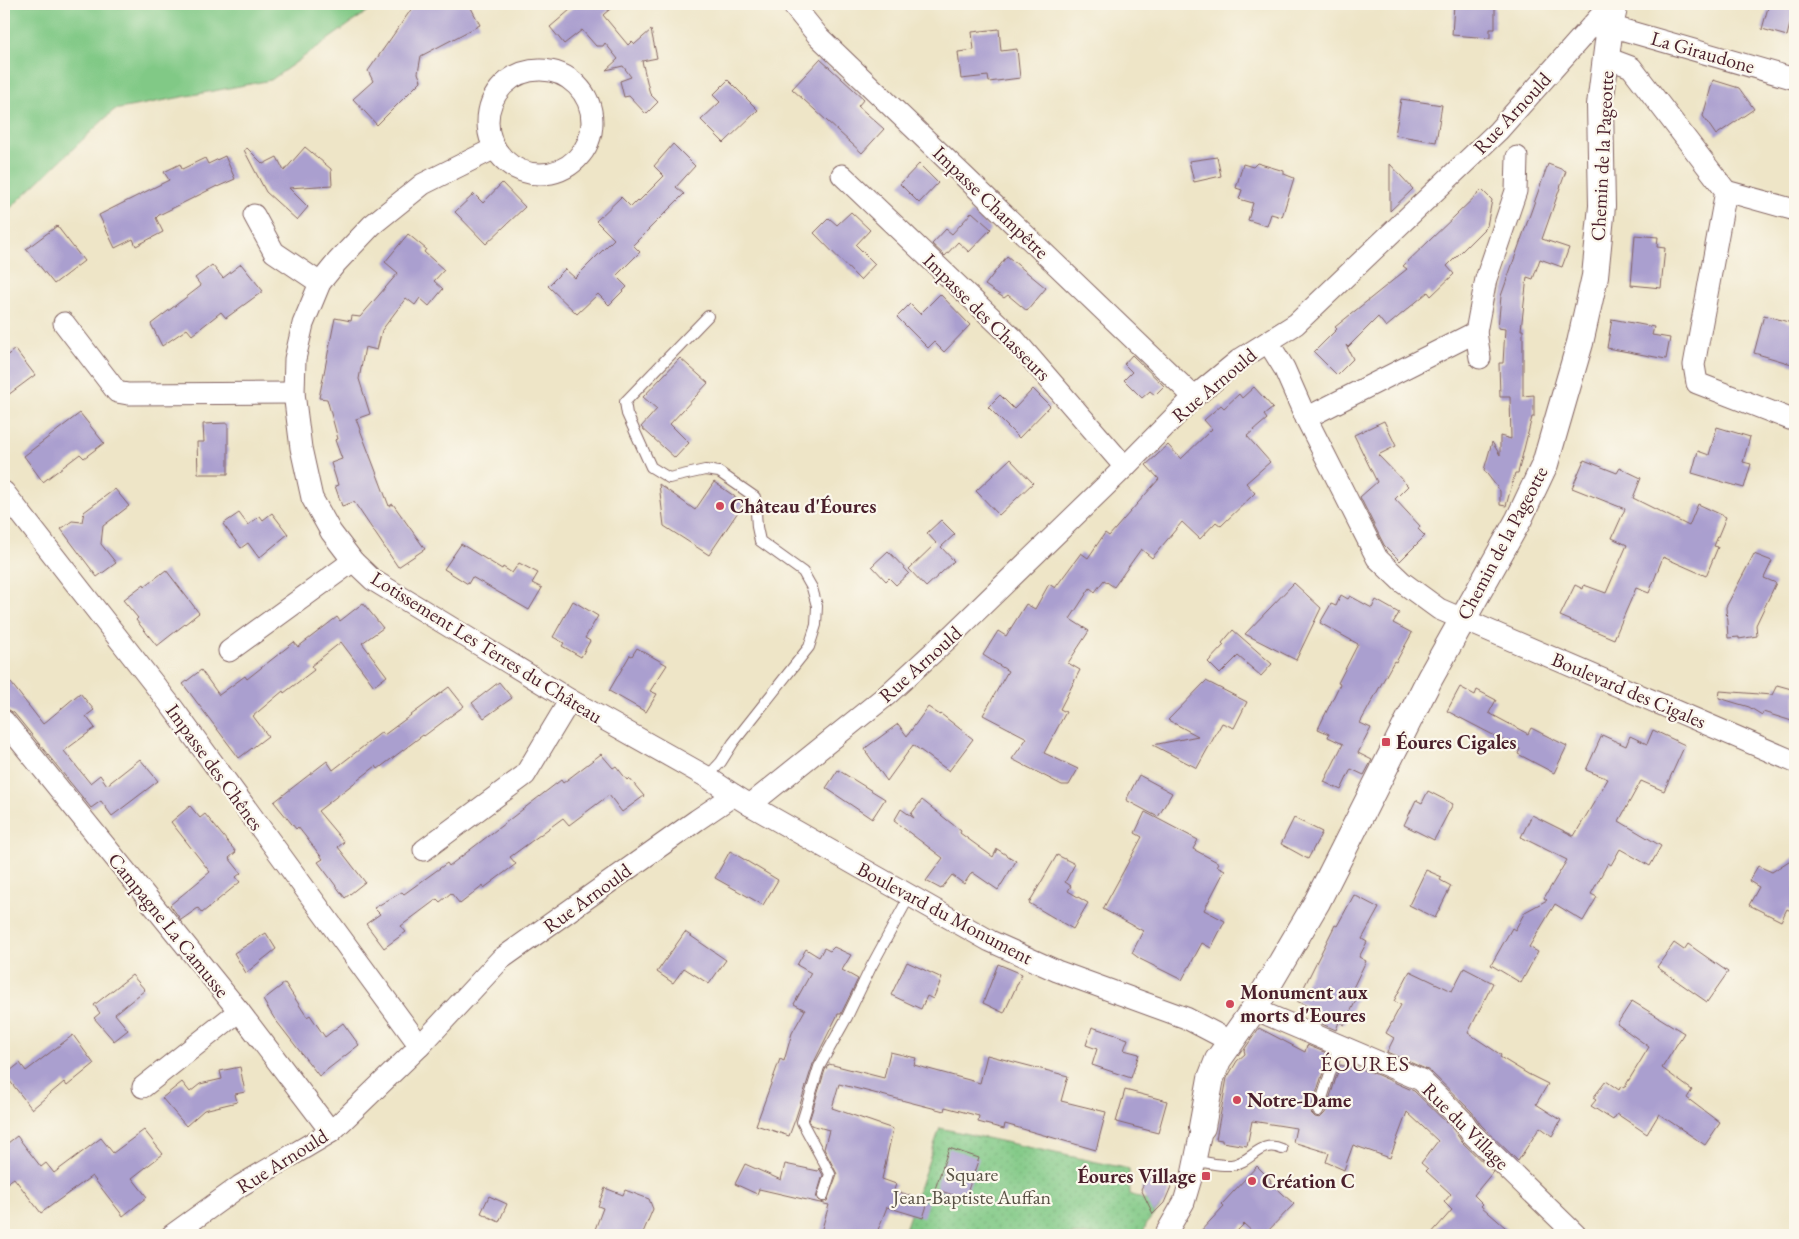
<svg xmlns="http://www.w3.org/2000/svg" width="1799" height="1239" viewBox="0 0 1799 1239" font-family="'EB Garamond',serif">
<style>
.green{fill:#81c986;stroke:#667458}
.park{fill:url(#park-dots);stroke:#667458}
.building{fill:#aa9fcf}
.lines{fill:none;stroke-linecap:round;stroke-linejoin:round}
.service-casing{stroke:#836462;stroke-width:12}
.minor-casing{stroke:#836462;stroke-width:23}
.tertiary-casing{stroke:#836462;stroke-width:28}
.service{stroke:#fff;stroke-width:10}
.minor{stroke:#fff;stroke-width:21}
.tertiary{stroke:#fff;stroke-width:26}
.poi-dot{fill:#d1495b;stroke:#fbf7ec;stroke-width:2}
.labels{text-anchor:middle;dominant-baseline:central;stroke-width:4.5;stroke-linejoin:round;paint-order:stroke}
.street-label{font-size:20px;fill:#4a1f2b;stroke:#fbf7ec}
.poi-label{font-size:20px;font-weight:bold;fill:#4a1f2b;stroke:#fbf7ec;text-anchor:start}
.park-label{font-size:20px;fill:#5a5246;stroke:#fbf7ec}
.quarter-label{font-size:22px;letter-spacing:1px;fill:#4a1f2b;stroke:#fbf7ec}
</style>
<defs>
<pattern id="park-dots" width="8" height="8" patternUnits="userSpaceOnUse" patternTransform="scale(1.25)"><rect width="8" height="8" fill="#81c986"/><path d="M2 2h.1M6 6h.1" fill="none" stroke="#71ac74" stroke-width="1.8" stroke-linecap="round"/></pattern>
</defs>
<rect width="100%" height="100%" fill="#fbf7ec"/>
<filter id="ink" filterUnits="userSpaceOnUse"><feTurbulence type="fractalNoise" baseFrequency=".02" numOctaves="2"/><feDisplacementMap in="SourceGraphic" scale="10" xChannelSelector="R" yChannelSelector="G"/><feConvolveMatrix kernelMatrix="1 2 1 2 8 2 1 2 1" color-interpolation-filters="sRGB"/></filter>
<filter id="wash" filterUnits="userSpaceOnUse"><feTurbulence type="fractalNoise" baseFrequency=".0096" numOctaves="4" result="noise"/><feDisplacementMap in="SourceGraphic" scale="20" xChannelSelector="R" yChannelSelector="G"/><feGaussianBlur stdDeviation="1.12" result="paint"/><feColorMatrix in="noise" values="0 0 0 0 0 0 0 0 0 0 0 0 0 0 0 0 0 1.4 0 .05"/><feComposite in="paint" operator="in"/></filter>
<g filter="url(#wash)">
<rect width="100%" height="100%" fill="#eee5c7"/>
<!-- green -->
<path class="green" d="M4 4H378L271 80 114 110 4 214Z"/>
<!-- park -->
<path class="park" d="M940 1128 1129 1169 1130 1194 1161 1206 1147 1223 1142 1235H903Z"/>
<g id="blocks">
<!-- building -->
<g class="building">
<path d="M415 4H469L480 25 421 56 418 73 421 81 377 125 353 99 373 81 368 71Z"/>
<path d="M577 4H616L603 15 628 45 632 41 635 44 651 30 657 58 642 61 650 94 658 102 646 114 629 96 624 97 620 81 631 77 623 66 606 70 618 59 605 43 603 46H596L582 30 564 44 550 27Z"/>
<path d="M1454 4H1495V29H1490V38L1452 35Z"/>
<path d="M1769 4H1795L1787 36 1762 29Z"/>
<path d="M999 29 1001 51 1017 49 1020 78 989 82 988 76 961 79 958 52 974 50 972 32Z"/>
<path d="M820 59 864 99 858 106 884 129 862 153 792 89Z"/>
<path d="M728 80 758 110 724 143 701 120 720 102 713 95Z"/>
<path d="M1713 80 1739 88 1754 109 1716 135 1703 116Z"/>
<path d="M1401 99 1442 105 1436 142 1395 135Z"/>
<path d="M673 144 695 166 676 187 684 194 633 245 640 252 616 276 627 287 609 305 598 294 577 314 548 286 565 269 575 278 614 239 596 221 621 197 631 207 638 200 639 201 664 176 654 166Z"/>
<path d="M305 147 331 169 332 185 289 188 308 207 297 220 266 192 244 150 247 148 263 164 277 157 284 171Z"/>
<path d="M225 156 235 179 217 187V186L159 215 156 218 163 232 136 246 133 239 115 248 99 215 169 180 164 172 180 164 182 169 205 158 208 164Z"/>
<path d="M1217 157 1221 176 1194 182 1189 161Z"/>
<path d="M1257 163 1284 171V174L1294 178 1282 217 1271 214 1267 226 1248 220 1253 203 1239 199 1242 190 1236 188 1243 164 1253 167Z"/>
<path d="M919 164 938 183 919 203 900 184Z"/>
<path d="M1390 164 1413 189 1390 211Z"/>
<path d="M1548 164 1566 171 1542 239 1569 248 1562 267 1540 259 1533 279 1527 277 1521 330H1523V396L1534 395V417H1532L1518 473H1515L1506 506 1500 505V491L1484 470 1492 442 1500 455V436L1511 439 1510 397H1500L1499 363H1503L1505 329 1498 328 1501 296Z"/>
<path d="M502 183 525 207 486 244 455 212 474 194 483 203Z"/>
<path d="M1482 190 1492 200 1487 226 1447 266 1454 274 1431 296 1428 292 1386 327 1378 317 1348 347 1346 345 1353 359 1337 375 1314 352 1337 329 1335 327 1407 269 1403 266Z"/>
<path d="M851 212 870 230 856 245 875 264 860 280 814 233 829 218 837 225Z"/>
<path d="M972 212 991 229 969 252 958 242 945 256 932 244 946 229 952 234Z"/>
<path d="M57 226 84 261 54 284 26 249Z"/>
<path d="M408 234 426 249 424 252 444 270 434 281 443 289 429 306 420 298 415 305 406 298 382 330 377 350 365 347 359 379 370 414 356 419 389 506 393 504 425 549 398 567 354 502 342 506 335 486 338 485 331 463 342 459 335 440 338 439 327 399 319 398 335 318 351 321 352 316 360 317 398 273 385 262Z"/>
<path d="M1635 235 1658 237 1657 247 1665 248 1661 288 1631 285Z"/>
<path d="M1007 256 1046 288 1027 311 1008 295 1004 298 985 285Z"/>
<path d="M241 264 263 291 226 318 221 312 192 335 187 329 162 346 151 324 201 286 195 278 212 265 223 278Z"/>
<path d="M940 294 970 325 944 352 934 342 928 348 897 317 910 304 920 314Z"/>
<path d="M1764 315 1795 324V365L1754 353Z"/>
<path d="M1612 319 1654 327 1652 335 1670 338 1666 359 1607 348Z"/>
<path d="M15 349 35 375 4 398V358Z"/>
<path d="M1132 355 1164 386 1155 395 1150 391 1142 398 1124 380 1132 372 1124 364Z"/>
<path d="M680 358 708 383 670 424 689 443 675 458 641 427 657 409 643 397Z"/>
<path d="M1254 387 1273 408 1264 415 1267 419 1247 436 1270 462 1246 483 1255 493 1221 526 1216 522 1200 539 1182 522 1152 558 1141 549 1114 587 1104 580 1095 592 1090 588 1070 619 1089 631 1068 663 1080 670 1060 709 1066 712 1044 753 1078 769 1069 785H1062L1012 759 1027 738 983 715 1008 671 983 655 998 631 1006 636 1026 604 1035 609 1049 584 1055 588 1081 553 1088 558 1105 533 1109 536 1159 479 1146 465 1168 445 1181 459 1212 429 1204 420 1221 405 1224 408 1239 394 1242 398Z"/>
<path d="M1033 389 1050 406 1019 438 988 407 1000 395 1014 409Z"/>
<path d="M80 413 104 443 84 458 80 454 43 482 24 456Z"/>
<path d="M1384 421 1396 446 1378 455 1408 486 1395 499 1420 526 1418 529 1425 536 1400 561 1384 545 1360 497 1377 482 1354 435Z"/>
<path d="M228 423V474H198L197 442H204L203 424Z"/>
<path d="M1717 427 1750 437 1743 462 1751 464 1744 488 1692 473 1698 451 1709 455Z"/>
<path d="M1010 459 1033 483 999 515 976 491Z"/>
<path d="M1584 460 1617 473 1620 468 1641 478 1633 498 1689 526 1698 504 1726 517 1714 546 1718 547 1706 576 1663 557 1649 593 1636 588 1614 639 1560 616 1575 585 1583 589 1584 585 1606 593 1627 545 1612 538 1625 509 1572 488Z"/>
<path d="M714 482 744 503 709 555 664 526 659 484 695 510Z"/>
<path d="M115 489 129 506 103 526 101 544 116 563 97 577 61 529 72 521 82 522 84 512Z"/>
<path d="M239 513 248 525 260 516 263 520 272 513 288 534 259 558 248 543 241 548 223 524Z"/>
<path d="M941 520 955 534 941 547 954 561 926 587 909 569 936 543 927 533Z"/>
<path d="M461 544 502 569 503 567 512 573 519 563 538 573 532 583 542 588 529 610 472 577 468 584 444 569Z"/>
<path d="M888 551 909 573 896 585 889 578 886 581 872 566Z"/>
<path d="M1754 554 1772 561 1764 578 1776 583 1756 625 1757 636 1739 639V637L1728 638 1726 607Z"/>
<path d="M166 570 199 613 157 646 136 620 138 618 123 600 144 584 145 586Z"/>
<path d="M1294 583 1321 608 1296 660 1245 634Z"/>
<path d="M1341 595 1348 599 1350 596 1372 608 1376 600 1399 613 1393 623 1412 633 1396 662 1394 661 1360 723 1371 728 1358 753 1372 760 1364 775 1351 769 1341 790 1324 782 1343 744 1328 737 1329 734 1318 729 1340 684 1338 683 1358 644 1320 623 1331 604 1336 606Z"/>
<path d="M573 601 598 616 585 638 590 641 581 657 562 646 564 643 553 637Z"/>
<path d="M363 603 383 628 362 643 387 676 374 686 341 642 311 666 314 670 284 693 283 691 253 716 268 736 239 758 183 684 201 670 219 695 245 676 247 679 294 642 298 647 337 617 340 621Z"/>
<path d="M1233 630 1272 664 1261 676 1238 656 1220 674 1208 662 1224 645 1222 643Z"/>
<path d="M637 648 667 665 650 691 657 694 646 712 609 691 630 655 632 656Z"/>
<path d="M4 674 43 724 80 693 94 710 86 716 95 728 64 751 90 783 100 775 107 785 140 759 158 781 112 816 101 801 91 808 14 713 4 707Z"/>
<path d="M1206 681 1247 702 1234 728 1222 723 1197 768 1153 745 1198 736 1168 720Z"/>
<path d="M499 682 512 698 484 718 472 703Z"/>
<path d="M1777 685 1795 690V722L1763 712 1762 715 1749 707 1719 698 1720 691 1772 695Z"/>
<path d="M449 687 464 706 424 736 423 735 378 769 376 766 318 811 344 842 338 847 365 882 345 898 318 862 323 859 298 827 296 829 274 802 327 761 333 770 382 732 384 735Z"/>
<path d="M1460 687 1475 695 1477 690 1496 700 1489 713 1528 734 1531 728 1567 746 1554 773 1518 754 1520 749 1447 711Z"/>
<path d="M928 707 940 715 941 714 973 739 949 771 913 745 887 781 864 749 898 724 907 736Z"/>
<path d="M1653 730 1685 745 1664 791 1641 781 1619 821 1661 846 1650 866 1620 849 1611 865 1608 863 1591 894 1597 897 1583 921 1555 904 1529 947 1538 952 1521 983 1491 965 1512 928 1515 930 1525 912 1547 900 1544 898 1567 860 1521 837 1532 815 1574 836 1608 779 1586 770 1602 735 1626 746 1630 736 1647 744Z"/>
<path d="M601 754 613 768 616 766 627 780 629 778 644 796 622 812 609 795 569 825 563 818 510 857 516 864 484 888 483 886 460 904 451 893 440 902 437 899 401 926 406 932 384 948 366 924 380 914 374 908 402 892 404 894 447 863 449 866 561 780 563 783Z"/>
<path d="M838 770 885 799 872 819 826 788Z"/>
<path d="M1139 775 1172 793 1158 817 1126 800Z"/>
<path d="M1428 791 1453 804 1434 840 1404 825 1416 800 1422 803Z"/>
<path d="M922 800 961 831 960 833 993 857 997 849 1016 861 998 890 972 872 964 884 952 875 941 889 926 881 943 858 894 821 901 809 914 818 911 814Z"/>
<path d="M190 806 200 818 205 814 236 852 229 858 241 873 236 877 240 882 202 913 198 908 181 920 170 905 210 872 171 822Z"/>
<path d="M1145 812 1198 840 1193 849 1219 863 1217 866 1225 870 1204 910 1225 921 1211 948 1202 943 1182 980 1140 959 1132 953 1143 931 1103 909 1142 837 1135 833Z"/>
<path d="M1294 818 1322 832 1308 859 1281 844Z"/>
<path d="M730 851 778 880 763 905 715 878Z"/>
<path d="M1057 855 1075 864 1065 882 1071 886 1068 891 1088 903 1073 929 1029 903Z"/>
<path d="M1795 857V913L1787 909 1781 921 1749 905 1759 887 1749 881 1758 866 1772 872Z"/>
<path d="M1426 870 1442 877 1440 880 1451 886 1435 918 1409 905Z"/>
<path d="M1354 895 1379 908 1362 939 1367 942 1359 957 1366 961 1351 992 1358 996 1344 1025 1339 1022 1336 1030 1315 1021 1318 1012 1297 1001 1335 925 1337 926Z"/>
<path d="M685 932 726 960 709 984 684 968 673 983 657 972Z"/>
<path d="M266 933 276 949 246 973 234 953Z"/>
<path d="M1674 943 1684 950 1688 944 1728 972 1707 1002 1657 967Z"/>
<path d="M834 947 851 955 842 970 858 979 841 1014H838L813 1064 795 1120 789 1136 756 1125 780 1059 784 1061 792 1033 805 1010 794 1004 811 973 797 965 806 949 819 957 824 948 830 951Z"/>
<path d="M907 962 942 978 933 999 927 996 921 1009 891 995Z"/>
<path d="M998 964 1022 974 1004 1013 983 1003Z"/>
<path d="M1464 968 1493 983 1468 1033 1501 1055 1500 1057 1528 1074 1548 1084 1536 1104 1561 1120 1552 1136 1540 1127 1518 1161 1481 1125 1472 1112 1430 1071 1387 1052 1394 1038 1386 1033 1401 1005 1394 1001 1410 971 1452 991Z"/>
<path d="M132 975 145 990 115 1014 128 1030 114 1041 94 1018 100 1013 94 1005Z"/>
<path d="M285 983 307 1017 310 1015 325 1037 343 1023 359 1045 319 1076 274 1018 263 1000Z"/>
<path d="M1632 1001 1684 1033 1662 1068 1692 1090 1687 1098 1720 1123 1705 1145 1659 1114 1647 1134 1617 1114 1613 1120 1591 1106 1596 1100 1593 1098 1606 1081 1619 1090 1621 1086 1624 1088 1649 1047 1617 1024Z"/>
<path d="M1092 1027 1128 1039 1124 1050 1139 1054 1131 1078 1092 1065 1097 1049 1086 1045Z"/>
<path d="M1259 1028 1305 1052 1307 1045 1329 1054 1311 1109V1113L1315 1117 1320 1118 1325 1113 1340 1065 1371 1072 1414 1091 1453 1129 1462 1142 1493 1172 1474 1195 1483 1204 1481 1206 1514 1235H1430L1452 1210 1444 1202 1451 1194 1426 1171 1428 1169 1421 1163 1438 1141 1407 1112 1390 1158 1353 1145 1344 1170 1326 1162 1329 1153 1293 1142 1296 1128 1252 1121 1247 1146 1222 1142V1140L1216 1139 1227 1078 1237 1061 1245 1054 1244 1050Z"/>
<path d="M73 1035 94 1064 67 1086 64 1082 32 1109 5 1075 20 1063 26 1071Z"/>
<path d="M890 1052 916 1058 914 1065 980 1083 987 1055 1068 1076 1061 1101 1106 1112 1096 1150 1005 1124 1004 1129 978 1122 979 1116 945 1107 944 1111 839 1084 832 1108 893 1129 882 1179 896 1184 894 1190 928 1202 923 1218 887 1207 876 1235H820L829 1205 759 1189 757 1194 735 1184 745 1164 781 1180 785 1164 818 1171 819 1168 823 1175 816 1198 821 1203 827 1201 837 1174 824 1149 829 1130 811 1125 809 1121 825 1070 829 1064 884 1078Z"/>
<path d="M240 1067 245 1092 235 1094 237 1102 204 1110 186 1126 162 1098 182 1082 190 1092 200 1084 222 1079 220 1071Z"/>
<path d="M1125 1090 1167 1101 1158 1133 1116 1122Z"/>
<path d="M144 1130 163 1154 132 1178 147 1197 123 1216 92 1176 41 1213 14 1178 4 1185V1146L17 1136 41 1167 46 1163 54 1173 101 1138 113 1153Z"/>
<path d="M949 1148 979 1158 965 1199 935 1189Z"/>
<path d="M1257 1166 1271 1180 1270 1182 1294 1204 1264 1235H1256L1244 1224 1233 1235H1197L1224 1206 1222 1204Z"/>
<path d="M1149 1174 1173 1182 1164 1203 1153 1214 1141 1189Z"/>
<path d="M605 1188 623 1195 625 1190 649 1199 653 1209 642 1235H604L594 1232 603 1208 598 1206Z"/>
<path d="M489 1196 507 1204 499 1222 481 1213Z"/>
</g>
</g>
</g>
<g filter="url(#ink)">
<use href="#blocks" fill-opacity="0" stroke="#836462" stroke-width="1"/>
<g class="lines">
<defs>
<g id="service">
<path d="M707 777 721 762 733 743 809 647 816 625 817 606 812 588 803 572 760 541 757 527 755 497 719 472 705 470 669 478 651 467 627 414 625 402 708 316"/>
<path d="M1318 1111 1339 1045"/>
<path d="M1195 1161C1207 1162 1220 1166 1231 1165 1252 1163 1259 1139 1282 1149"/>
<path d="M823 1196 830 1174 802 1122 819 1067 847 1017 871 967 910 895"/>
</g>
<g id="minor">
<path d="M792 4 819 37 1194 397"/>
<path d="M1610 26 1795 79"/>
<path d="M1607 58 1631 67 1726 191 1694 365 1697 383 1795 421"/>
<circle cx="540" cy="122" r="52"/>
<path d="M495 148 423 184 372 225 337 262 320 283 303 324 295 359 294 393 301 448 312 498 331 532 353 561 373 580 570 700 707 777 734 795"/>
<path d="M842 175 1015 340 1125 467"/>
<path d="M1726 191 1795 210"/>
<path d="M254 215 274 252 320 283"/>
<path d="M64 323 117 392 128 394 294 393"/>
<path d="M1476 332 1480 358"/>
<path d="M1268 342 1284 368 1306 418 1377 558 1402 582 1439 609 1795 762"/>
<path d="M1306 418 1476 332 1486 279 1516 191 1517 157"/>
<path d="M4 492 172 707 420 1046"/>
<path d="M229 651 353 561"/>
<path d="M4 721 239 1011 331 1132"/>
<path d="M750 805 990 941 1057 971 1186 1018 1230 1041"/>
<path d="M424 850 525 775 570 700"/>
<path d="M1254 1009 1421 1080 1463 1121 1471 1133 1576 1235"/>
<path d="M143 1087 239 1011"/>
<path d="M172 1235 240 1186 331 1132 420 1046 501 959 697 820 734 795 750 805 887 695 952 635 1125 467 1194 397 1239 360 1296 324 1498 131 1611 4"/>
<path d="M1165 1235 1184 1202 1192 1175 1202 1127"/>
</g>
<path id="tertiary" d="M1202 1127 1211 1078 1218 1060 1254 1009 1317 902 1430 678 1519 519 1545 464 1580 343 1595 276 1602 206 1600 105 1610 26 1615 4"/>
</defs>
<!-- service casing -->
<use href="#service" class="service-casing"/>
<!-- minor casing -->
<use href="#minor" class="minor-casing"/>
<!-- tertiary casing -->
<use href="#tertiary" class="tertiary-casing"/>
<!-- service -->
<use href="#service" class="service"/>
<!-- minor -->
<use href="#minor" class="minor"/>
<!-- tertiary -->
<use href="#tertiary" class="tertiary"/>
</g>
</g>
<!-- markers -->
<g class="poi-dot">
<circle cx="720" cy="506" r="5"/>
<rect x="1381" y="737" width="10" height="10" rx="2.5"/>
<circle cx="1230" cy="1004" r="5"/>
<circle cx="1237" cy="1100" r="5"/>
<rect x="1201" y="1171" width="10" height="10" rx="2.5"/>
<circle cx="1252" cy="1181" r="5"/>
</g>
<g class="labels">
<!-- street labels -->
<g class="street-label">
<text transform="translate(1703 52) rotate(16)">La Giraudone</text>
<text transform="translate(1512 113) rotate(-47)">Rue Arnould</text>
<text transform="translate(1602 156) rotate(-87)">Chemin de la Pageotte</text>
<text transform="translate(991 202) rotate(44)">Impasse Champêtre</text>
<text transform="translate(987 317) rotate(45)">Impasse des Chasseurs</text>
<text transform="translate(1214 385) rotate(-40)">Rue Arnould</text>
<text transform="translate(1502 543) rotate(-62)">Chemin de la Pageotte</text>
<text transform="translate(487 647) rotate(32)">Lotissement Les Terres du Château</text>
<text transform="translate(920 664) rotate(-42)">Rue Arnould</text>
<text transform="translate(1629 690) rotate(23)">Boulevard des Cigales</text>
<text transform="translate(215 767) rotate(54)">Impasse des Chênes</text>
<text transform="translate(587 898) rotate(-36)">Rue Arnould</text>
<text transform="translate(945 913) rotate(28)">Boulevard du Monument</text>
<text transform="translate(169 925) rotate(51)">Campagne La Camusse</text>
<text transform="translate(1466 1126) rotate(45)">Rue du Village</text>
<text transform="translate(282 1161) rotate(-32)">Rue Arnould</text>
</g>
<!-- poi labels -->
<g class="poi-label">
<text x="730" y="506">Château d'Éoures</text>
<text x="1396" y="742">Éoures Cigales</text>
<text x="1240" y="992">Monument aux<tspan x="1240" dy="23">morts d'Eoures</tspan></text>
<text x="1247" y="1100">Notre-Dame</text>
<text x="1196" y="1176" text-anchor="end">Éoures Village</text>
<text x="1262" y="1181">Création C</text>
</g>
<!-- park labels -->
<g class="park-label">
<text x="972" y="1174">Square<tspan x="972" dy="23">Jean-Baptiste Auffan</tspan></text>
</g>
<!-- quarter labels -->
<g class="quarter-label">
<text x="1365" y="1063">ÉOURES</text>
</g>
</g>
<!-- margin -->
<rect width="1799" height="1239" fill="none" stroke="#fbf7ec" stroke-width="20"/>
</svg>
